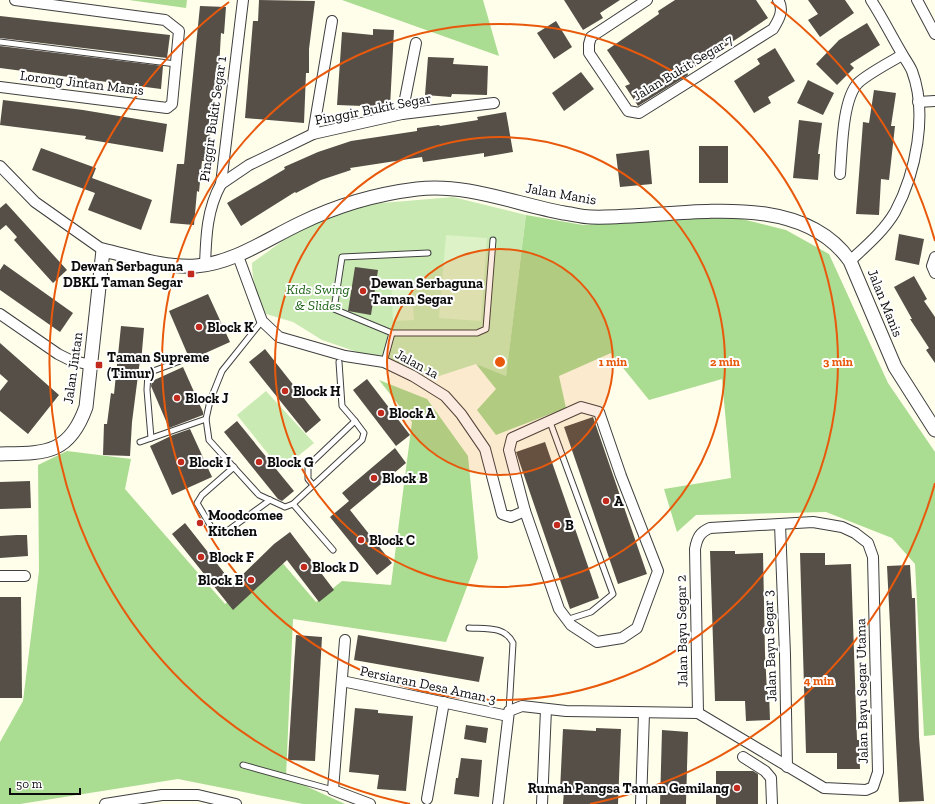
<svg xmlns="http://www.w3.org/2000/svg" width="935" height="804" viewBox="0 0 935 804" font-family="'Zilla Slab',serif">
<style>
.green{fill:#c9ebb3}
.forest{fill:#aadc92}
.pitch{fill:#ddf2c6}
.building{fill:#554f48}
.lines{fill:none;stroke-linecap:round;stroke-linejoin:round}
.service-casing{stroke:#3f3f3f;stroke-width:7}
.minor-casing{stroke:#3f3f3f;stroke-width:12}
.tertiary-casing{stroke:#3f3f3f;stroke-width:15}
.service{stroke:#fff;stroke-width:5}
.minor{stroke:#fff;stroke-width:10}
.tertiary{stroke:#fff;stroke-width:13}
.ring{fill:none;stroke:#e8590c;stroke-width:2}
.poi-dot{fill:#c22a1e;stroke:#fff;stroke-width:1.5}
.labels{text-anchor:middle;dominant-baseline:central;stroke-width:4;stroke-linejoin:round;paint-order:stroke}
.street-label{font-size:14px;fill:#0c0c0c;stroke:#fff}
.poi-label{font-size:14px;font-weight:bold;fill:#0c0c0c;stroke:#fff;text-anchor:start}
.park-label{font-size:14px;font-style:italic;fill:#20661a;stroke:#fff}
.centre{fill:#e8590c;stroke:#fff;stroke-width:2}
.ring-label{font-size:12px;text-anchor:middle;font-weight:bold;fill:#e8590c;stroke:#fff;stroke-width:4;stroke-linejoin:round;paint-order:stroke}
</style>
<rect width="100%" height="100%" fill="#fffeeb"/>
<!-- green -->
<g class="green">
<path d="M453 197 526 215 506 377 476 364 433 378 322 340 293 322 266 314C257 297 252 282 252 263L302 227 370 204Z"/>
<path d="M266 391 314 443 281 470 237 415Z"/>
</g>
<!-- forest -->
<g class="forest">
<path d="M129 0H187L186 8Z"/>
<path d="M342 0H483L499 56Z"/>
<path d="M722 214 786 230 829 254 888 383 935 452V735L924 736 915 564 892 538 826 512 696 515 677 532 664 489 731 478 722 379 649 400 611 353 559 376 566 408 496 435 477 410 496 389 476 364 506 376 526 215 583 225Z"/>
<path d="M379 380 427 399 468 456 478 558 446 642 293 619 286 777 345 804H303L178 779 20 804H0V742L23 701 39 571 38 465 67 451 131 459 125 489 225 604 280 560 316 602 342 581 391 585 412 422Z"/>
</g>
<!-- pitch -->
<g class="pitch">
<path d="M446 235 487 238 481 321 439 318Z"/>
<path d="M411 279 414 320 393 321 391 280Z"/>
</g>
<!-- building -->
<g class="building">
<path d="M259 0 315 1 309 49V73H306L304 123 245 118 253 21H258Z"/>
<path d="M564 0H620L600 13 603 18 583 30Z"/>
<path d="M675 0H756L768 18 687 72 688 75 638 106 625 86 630 84 607 50 659 14 658 11Z"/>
<path d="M808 0H845L854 13 820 37 808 20 818 14Z"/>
<path d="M200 6 226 7 224 34 221 33 219 68H216L207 161H202L199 192 197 191 194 225 170 223 177 164H184Z"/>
<path d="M0 16 170 35 167 58 0 38Z"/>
<path d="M556 21 572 47 554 59 537 33Z"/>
<path d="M867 23 880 45 850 64 854 68 837 85 816 64 839 40Z"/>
<path d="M373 29 394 30 390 107 337 105 342 32 373 35Z"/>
<path d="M0 46 163 66 161 89 0 68Z"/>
<path d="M775 48 795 81 768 97 771 103 754 113 734 81 760 64 757 59Z"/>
<path d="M428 57 454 58 453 64 488 66 487 95 452 94 451 97 425 95Z"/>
<path d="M581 72 594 89 564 111 552 93Z"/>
<path d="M808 80 834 93 823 115 797 103Z"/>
<path d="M874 90 896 93 891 126H895L889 180 881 179 879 215 856 214 863 122 869 123Z"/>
<path d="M3 100 83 110 167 124 163 152 85 139 86 136 0 125Z"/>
<path d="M506 112 513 152 484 157V153L423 162 422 157 350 168 351 170 321 180 296 193 295 192 241 226 227 203 285 169 284 167 318 152 351 141 417 131V128L439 125 440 126 478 120 477 117Z"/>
<path d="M799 120 822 123 818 154H820L818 180 793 178Z"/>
<rect x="699" y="146" width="29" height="37"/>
<path d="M41 148 96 168 92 178 152 200 141 230 88 210 95 193 32 170Z"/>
<path d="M649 150 652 184 620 187 616 154Z"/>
<path d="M6 203 67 270 53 283 14 240 17 237 6 225 0 230V208Z"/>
<path d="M899 234 924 239 919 265 895 260Z"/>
<path d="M4 264 73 313 60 332 0 290V270Z"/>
<path d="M355 267 378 270 371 315 348 311Z"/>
<path d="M914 276 927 299 924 301 935 317V363L926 350 929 348 910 319H912L894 287Z"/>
<path d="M208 294 230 342 190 360 169 311Z"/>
<path d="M121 326 144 328 141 363 140 360 132 422 130 456 103 455 104 424H107L111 393 114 394Z"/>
<path d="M0 343 59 395 28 434 0 411V391L8 381 0 374Z"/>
<path d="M265 349 321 420 306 433 249 362Z"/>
<path d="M183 367 203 412V415L169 428 151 386 152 381Z"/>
<path d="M367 379 410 435 396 446 353 390Z"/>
<path d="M593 417 647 574 618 584 564 427Z"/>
<path d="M237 421 294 491 282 501 278 499 224 432Z"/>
<path d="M190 429 212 477 172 495 150 446 173 435Z"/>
<path d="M545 442 599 598 570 609 516 452Z"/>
<path d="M395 448 406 463 350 510 392 563 377 575 330 517 349 501 342 493Z"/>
<path d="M30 481 31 508 0 509V482Z"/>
<path d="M185 523 233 584 274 544 290 532 334 590 319 602 287 560 233 610 172 534Z"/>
<path d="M17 535H27L28 556 0 558V536Z"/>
<path d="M710 551H735V554L763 553 765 654 767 692H769L770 720 746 721 745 701H715Z"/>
<path d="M800 553H825V565L851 564 857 740H859L860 769H837V753H806Z"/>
<path d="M910 565 912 598H915L919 737 924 801 899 802 887 566Z"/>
<path d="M0 597H21L22 698H0Z"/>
<path d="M296 635 322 637 315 761 288 760Z"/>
<path d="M358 635 484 657 479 682 354 660Z"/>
<path d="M355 708 378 710V713L413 716 406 791 377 789 379 775 349 772Z"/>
<path d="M466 725 488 728 486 743 464 739Z"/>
<path d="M596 728 621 729 618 804H563L564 790H560L563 729 596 731Z"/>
<path d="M662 730 688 732 686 804H660Z"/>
<path d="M461 758 482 760 479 797 454 794 456 778H458Z"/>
<path d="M716 771H753L758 774V804H716Z"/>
</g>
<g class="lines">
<defs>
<g id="service">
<path d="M0 42 176 64"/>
<path d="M262 321 222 371 210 401 206 419 209 440 259 495 285 507 293 504 362 440 364 433 355 421 308 466V479L313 485"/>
<path d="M392 333H477L486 329 493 240"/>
<path d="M339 362 342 406 355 421"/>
<path d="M384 362 392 333 334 309 342 257 428 253"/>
<path d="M550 422 613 594 591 612 566 620"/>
<path d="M151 438 147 390 148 373 180 361"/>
<path d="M140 442 206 419"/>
<path d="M234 467 202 495 197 503 213 530 223 534 270 500"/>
<path d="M293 504 333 550"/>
<path d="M469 628C486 629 505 626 513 643L509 711"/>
<path d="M243 765 333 790"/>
</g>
<g id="minor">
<path d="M647 0 591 37 589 44V53L628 111 639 113 773 29C778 21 785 10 778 0"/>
<path d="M917 0 935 34"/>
<path d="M0 87 167 108 172 104 179 31 165 20 15 0"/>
<path d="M918 102 935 101"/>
<path d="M402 114 416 43"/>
<path d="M313 134 332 21"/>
<path d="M0 166 35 202 103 250"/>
<path d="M840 174C842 151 842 100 858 83 869 73 889 63 902 55"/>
<path d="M221 184 249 165 313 134 402 114 494 103"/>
<path d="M238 256 262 321 279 337 345 356 384 362 413 376 445 396 461 414 485 449 502 514 511 517 525 511"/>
<path d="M935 257 932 266 935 273"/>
<path d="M850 261C866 246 884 231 895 212 916 173 928 113 912 71 909 64 904 58 901 52 891 35 882 17 871 0"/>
<path d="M205 265C206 236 207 209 221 184L243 0"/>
<path d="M0 314 58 354 70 360 91 365"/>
<path d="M581 407 599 412 621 476 658 571 637 628 622 638 597 642 571 625 559 609 525 511 509 450 512 438Z"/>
<path d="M780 524 785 655 787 767"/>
<path d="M0 576H25"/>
<path d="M345 640 333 790 370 804"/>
<path d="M342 681 508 716"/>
<path d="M743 757 765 771 771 778 772 804"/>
<path d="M427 799 444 702"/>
<path d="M105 804 162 795H198L236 804"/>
<path d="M498 804 509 711 522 706 566 711 698 713 824 788 866 790 873 787 878 772 873 557 868 543 855 533 842 527 813 522 710 528C700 532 697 538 695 549L698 713"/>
<path d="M542 804 546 709"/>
<path d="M641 804 644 713"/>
</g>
<path id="tertiary" d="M0 454C45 453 69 455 86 407L103 250C133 257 164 268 196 266 234 263 267 239 301 223 338 205 376 194 417 189 467 183 515 204 564 213 572 214 582 217 591 217 671 220 796 184 850 261L895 367 935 430"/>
</defs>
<!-- service casing -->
<use href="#service" class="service-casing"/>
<!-- minor casing -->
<use href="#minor" class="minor-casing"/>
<!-- tertiary casing -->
<use href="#tertiary" class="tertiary-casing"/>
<!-- service -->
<use href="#service" class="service"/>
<!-- minor -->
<use href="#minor" class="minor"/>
<!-- tertiary -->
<use href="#tertiary" class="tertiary"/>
</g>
<!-- distance rings -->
<circle cx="500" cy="362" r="113" fill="#e8590c" fill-opacity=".12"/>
<g class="ring">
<circle cx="500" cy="362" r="113"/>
<circle cx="500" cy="362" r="225"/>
<circle cx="500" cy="362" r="338"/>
<path d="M935 483A451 451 0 0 1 590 804M410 804A451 451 0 0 1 229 2M771 2A451 451 0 0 1 935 241"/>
</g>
<!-- markers -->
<g class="poi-dot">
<rect x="187" y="270" width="8" height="8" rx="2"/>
<circle cx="363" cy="291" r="4"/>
<circle cx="199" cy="327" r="4"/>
<rect x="95" y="361" width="8" height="8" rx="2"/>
<circle cx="285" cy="391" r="4"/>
<circle cx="177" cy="398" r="4"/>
<circle cx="381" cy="413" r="4"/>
<circle cx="181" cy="462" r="4"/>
<circle cx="259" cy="462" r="4"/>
<circle cx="374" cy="478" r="4"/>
<circle cx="606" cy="501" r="4"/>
<circle cx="200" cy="523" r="4"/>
<circle cx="557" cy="525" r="4"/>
<circle cx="361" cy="540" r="4"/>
<circle cx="201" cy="557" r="4"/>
<circle cx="304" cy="567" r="4"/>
<circle cx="251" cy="580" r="4"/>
<circle cx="737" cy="788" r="4"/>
</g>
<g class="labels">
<!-- street labels -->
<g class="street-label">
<text transform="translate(683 68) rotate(-31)">Jalan Bukit Segar 7</text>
<text transform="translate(82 83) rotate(7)">Lorong Jintan Manis</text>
<text transform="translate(373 109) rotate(-11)">Pinggir Bukit Segar</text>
<text transform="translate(213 119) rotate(-82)">Pinggir Bukit Segar 1</text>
<text transform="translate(561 194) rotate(10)">Jalan Manis</text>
<text transform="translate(885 303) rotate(68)">Jalan Manis</text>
<text transform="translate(417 364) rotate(28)">Jalan 1a</text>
<text transform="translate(73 368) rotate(-82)">Jalan Jintan</text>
<text transform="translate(682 631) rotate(-91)">Jalan Bayu Segar 2</text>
<text transform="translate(770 646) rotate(-92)">Jalan Bayu Segar 3</text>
<text transform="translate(428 685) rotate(12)">Persiaran Desa Aman 3</text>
<text transform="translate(862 691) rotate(-91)">Jalan Bayu Segar Utama</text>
</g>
<!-- poi labels -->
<g class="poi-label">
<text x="183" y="266" text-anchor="end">Dewan Serbaguna<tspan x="183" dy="16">DBKL Taman Segar</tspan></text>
<text x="371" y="283">Dewan Serbaguna<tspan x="371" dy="16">Taman Segar</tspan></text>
<text x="207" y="327">Block K</text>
<text x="107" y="357">Taman Supreme<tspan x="107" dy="16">(Timur)</tspan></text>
<text x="293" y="391">Block H</text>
<text x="185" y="398">Block J</text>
<text x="389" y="413">Block A</text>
<text x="189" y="462">Block I</text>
<text x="267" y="462">Block G</text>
<text x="382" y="478">Block B</text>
<text x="614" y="501">A</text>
<text x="208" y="515">Moodcomee<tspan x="208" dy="16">Kitchen</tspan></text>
<text x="565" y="525">B</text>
<text x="369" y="540">Block C</text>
<text x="209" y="557">Block F</text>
<text x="312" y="567">Block D</text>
<text x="243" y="580" text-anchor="end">Block E</text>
<text x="729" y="788" text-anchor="end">Rumah Pangsa Taman Gemilang</text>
</g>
<!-- park labels -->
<g class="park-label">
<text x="318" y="289">Kids Swing<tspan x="318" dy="16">&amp; Slides</tspan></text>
</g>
</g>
<circle cx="500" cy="362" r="6" class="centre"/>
<g class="ring-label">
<text x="613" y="366">1 min</text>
<text x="725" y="366">2 min</text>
<text x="838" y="366">3 min</text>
<text x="819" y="685">4 min</text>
</g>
<!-- scale -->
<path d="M10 788v6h70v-6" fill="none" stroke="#0c0c0c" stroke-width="2"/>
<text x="16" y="788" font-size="12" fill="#0c0c0c" stroke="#ffffff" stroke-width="3" paint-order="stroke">50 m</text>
</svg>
